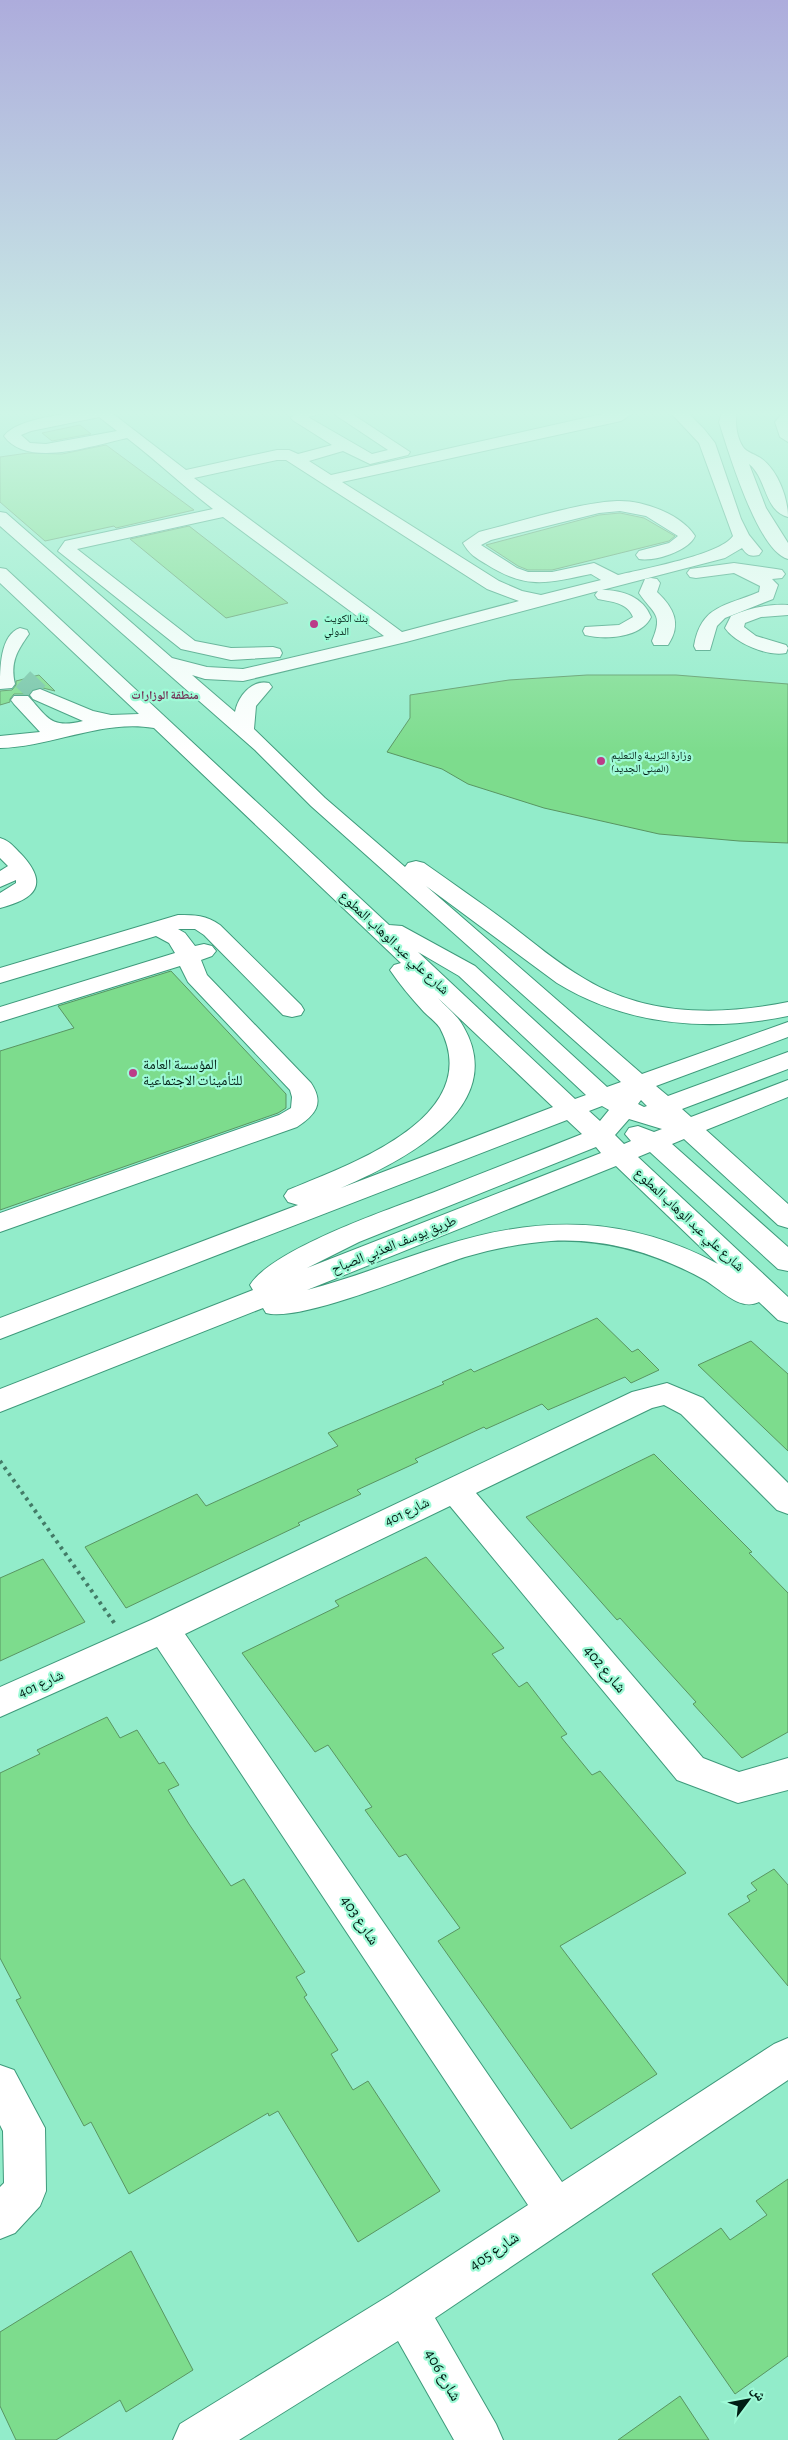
<svg xmlns="http://www.w3.org/2000/svg" width="788" height="2440" viewBox="0 0 788 2440" font-family="'Alegreya Sans','Noto Naskh Arabic',sans-serif">
<style>
.building{fill:#7ddc8d;stroke:#599562}
.lines{fill:none;stroke-linecap:round;stroke-linejoin:round}
.minor-tunnel{stroke:#75c3a6;stroke-width:21;stroke-dasharray:21 11;stroke-linecap:butt}
.minor-casing{stroke:#3e9a7b;stroke-width:2}
.path{stroke:#437b67;stroke-width:4;stroke-dasharray:3 4.5;stroke-linecap:butt}
.minor{fill:#fff;fill-rule:evenodd}
.poi-dot{fill:#bc3c88;stroke:#9ffad7;stroke-width:2}
.labels{text-anchor:middle;dominant-baseline:central;stroke-width:4.5;stroke-linejoin:round;paint-order:stroke}
.far-poi-label{font-size:11px;fill:#011d14;stroke:#9ffad7;text-anchor:start}
.far-neighbourhood-label{font-size:12px;font-weight:bold;fill:#743458;stroke:#9ffad7}
.street-label{font-size:14px;fill:#011d14;stroke:#9ffad7}
.poi-label{font-size:14px;fill:#011d14;stroke:#9ffad7;text-anchor:start}
.near-street-label{font-size:16px;fill:#011d14;stroke:#9ffad7}
</style>
<rect width="100%" height="100%" fill="#92ecca"/>
<!-- building -->
<g class="building">
<path d="M80 425 91 434 52 441 42 433Z"/>
<path d="M106 445 194 510 116 528 114 526 45 541 0 502V457L28 453 62 454Z"/>
<path d="M620 513 644 518 675 536 669 541 552 570H528L518 566 486 545 599 515Z"/>
<path d="M189 526 288 603 226 618 130 539Z"/>
<path d="M39 675 55 691 39 687 32 689 28 694H14L10 699V702L0 705V691L12 690 16 685V681Z"/>
<path d="M587 675H676L788 684V843L739 841 659 834 544 808 468 784 442 769 387 752 410 718V695L509 680Z"/>
<path d="M171 971 286 1094V1108L278 1113 0 1210V1051L74 1028 58 1006Z"/>
<path d="M597 1318 632 1352 638 1349 659 1370 631 1383 625 1377 548 1410 542 1404 486 1429 484 1427 415 1459 418 1462 357 1490 361 1494 298 1523 300 1525 126 1608 85 1547 197 1494 206 1506 338 1446 328 1433 444 1384 442 1382 471 1369 474 1372Z"/>
<path d="M751 1341 788 1374V1451L698 1365Z"/>
<path d="M654 1454 752 1552 749 1553 788 1593V1732L742 1758 693 1704 696 1702 620 1618 617 1620 526 1517Z"/>
<path d="M426 1557 504 1648 492 1654 519 1687 527 1682 567 1734 561 1737 592 1775 600 1771 686 1873 560 1946 657 2074 571 2129 438 1941 460 1928 406 1854 399 1857 365 1810 372 1807 328 1745 315 1752 242 1653 339 1606 335 1601Z"/>
<path d="M43 1559 85 1622 0 1661V1578Z"/>
<path d="M107 1717 120 1738 137 1730 159 1764 164 1762 179 1785 168 1790 189 1824 231 1886 244 1879 305 1972 296 1977 307 1995 304 1997 338 2050 331 2054 353 2090 368 2081 440 2191 358 2242 278 2111 269 2116 268 2113 129 2194 91 2122 84 2126 16 2000 21 1998 0 1958V1773L40 1754 37 1750Z"/>
<path d="M774 1869 788 1885V1986L728 1914 750 1901 747 1896 757 1890 751 1883Z"/>
<path d="M788 2179V2356L735 2394 652 2274 721 2228 730 2240 767 2215 756 2201Z"/>
<path d="M131 2251 193 2370 126 2412 120 2400 56 2440H16L0 2406V2332Z"/>
<path d="M680 2396 709 2440H618Z"/>
</g>
<g class="lines">
<!-- minor-tunnel -->
<path class="minor-tunnel" d="M23 679 40 695"/>
<defs>
<g id="minor">
<path d="M90 410H108L186 470 277 450H289L298 454 332 445 294 421 291 418 298 410H325L323 413 308 417 372 454 388 450 328 410H346L410 452 408 455 370 464 343 451 309 461 331 475 620 410H638L621 421 342 482 499 581 522 591 541 595 601 580 591 574C547 583 527 590 486 564 476 558 469 554 463 543L479 532C520 522 576 503 617 501 643 500 681 514 695 536 689 551 654 562 639 559L636 555 639 551 669 543 678 536 646 516 620 511 599 513 491 540 481 545 517 568 528 572H552L594 563 618 575C643 569 720 555 733 536L699 443 668 410H685L704 429 715 443 741 519 749 535 762 551 759 555C750 557 747 555 742 548L725 558 602 590C623 590 643 597 651 617 641 638 606 640 585 635L583 631 585 627 619 625 633 617C627 602 611 602 598 599L595 595 598 591 406 642 243 681 205 679 192 675 235 712C238 696 252 679 269 683L272 687 256 706 254 729 325 798 405 867 408 863 416 861 424 863C452 883 480 902 508 923 533 942 557 963 585 979 646 1016 720 1016 788 1002V1016C709 1032 627 1026 557 983L426 886 642 1074 788 1022V1037L656 1086 668 1096 788 1052V1069L682 1109 691 1117 788 1080V1097L706 1130 788 1204V1228L778 1225 684 1139 672 1144 788 1247V1271L778 1269 650 1152 638 1157 788 1297V1323L778 1320 759 1302C739 1312 720 1288 703 1279 655 1253 606 1238 551 1241 522 1243 493 1249 465 1257 424 1270 301 1323 266 1313L263 1308 0 1412V1389L253 1290 250 1285C272 1249 390 1209 432 1193 482 1173 532 1154 582 1134L567 1120 0 1339V1318L298 1205 288 1202 284 1196 288 1190C349 1165 487 1117 440 1028 436 1022 429 1017 424 1012 412 999 400 985 390 970L394 965 401 963 154 728C102 719 52 747 0 748V736L40 732 14 704 11 700 14 696H28C48 718 51 729 83 721L33 699 30 695 33 691 40 689 93 711 111 715 139 714 0 583V568L6 569 389 925 402 926 475 966 607 1087 621 1082 311 806 255 750 0 526V512L6 513 172 658 207 667 243 669 384 636 223 517 77 549 195 641 231 648 273 647 280 649 282 653 280 657 231 660 181 649 58 551 65 541 213 509C183 486 157 461 127 438 94 445 27 469 4 436 17 418 68 414 90 410ZM99 417 117 431 46 444 30 443 21 435 31 431ZM277 460H286L487 589 519 601 402 632 194 478ZM418 952 459 976 586 1095 575 1099ZM438 998 553 1107 341 1188C400 1162 511 1108 463 1026 457 1015 446 1007 438 998ZM641 1100 647 1106 644 1107 638 1104ZM602 1106 609 1110 600 1121 589 1111ZM629 1119 662 1129 654 1132 638 1126 629 1128 625 1134 631 1141 624 1144 615 1135ZM596 1147 601 1153 307 1268 359 1242ZM616 1166 718 1264C627 1215 539 1215 442 1246 397 1260 353 1278 307 1290Z"/>
<path d="M723 410H737C735 422 736 436 743 447 746 452 757 455 762 459 778 471 788 498 788 517 764 511 767 478 749 464L766 508 788 543V559C758 552 728 450 719 422Z"/>
<path d="M788 411V442L780 437 775 422 783 413Z"/>
<path d="M734 563 776 569 782 570 785 574 782 578 772 579 778 585 773 599 725 618 717 626 710 650H696L694 646C701 605 726 606 759 592L760 586 734 573 696 578 690 577 687 573 690 569Z"/>
<path d="M651 578 657 579 660 583 657 592C674 608 682 624 668 645H654L652 641C664 613 653 614 639 593L645 579Z"/>
<path d="M788 605V615L761 617 745 623 744 627 756 636 786 645 788 648 786 653C768 657 735 643 725 628L731 616C749 608 768 604 788 605Z"/>
<path d="M20 628 27 630 29 634C17 651 10 662 15 684L12 688 0 689C0 668 0 635 20 628Z"/>
<path d="M0 838C10 841 14 847 21 854 50 885 35 899 0 908V893L16 883V880L0 887V871L8 866 0 858Z"/>
<path d="M178 915C195 915 206 915 220 925L301 1005 304 1010 301 1015 292 1017 283 1015 204 935 195 929H178L185 933 195 946 204 944 212 946 216 951 212 956 201 960 207 975 311 1083C325 1104 315 1115 297 1127L0 1232V1213L279 1115 291 1108 292 1097 290 1090 188 982 180 966 0 1022V1007L175 953 169 943 156 936 0 983V968Z"/>
<path d="M667 1383 703 1398 788 1483V1514L777 1510 681 1414 664 1405 652 1408 476 1493 703 1758 739 1772 788 1758V1790L738 1803 677 1780 450 1506 185 1634 562 2182 774 2044 788 2038V2080L435 2318 496 2424 503 2440H454L398 2341 239 2440H173L180 2424 390 2295 528 2205 157 1647 0 1717V1687L151 1620 632 1392Z"/>
<path d="M0 2065 14 2070 45 2128 46 2191 40 2206 15 2233 0 2239V2187L4 2183 3 2131 0 2125Z"/>
</g>
</defs>
<!-- minor casing -->
<use href="#minor" class="minor-casing"/>
<!-- path -->
<path class="path" d="M0 1461 115 1624"/>
<!-- minor -->
<use href="#minor" class="minor"/>
</g>
<!-- sky -->
<linearGradient id="sky" x2="0" y2="1"><stop stop-color="#adacdc"/><stop offset="0.55" stop-color="#cef6e7"/><stop offset="1" stop-color="#cef6e7" stop-opacity="0"/></linearGradient>
<rect width="788" height="752" fill="url(#sky)"/>
<!-- markers -->
<g class="poi-dot">
<circle cx="314" cy="624" r="5"/>
<circle cx="601" cy="761" r="5"/>
<circle cx="133" cy="1073" r="5"/>
</g>
<g class="labels">
<!-- far-poi labels -->
<g class="far-poi-label">
<text x="324" y="618">بنك الكويت<tspan x="324" dy="13">الدولي</tspan></text>
<text x="611" y="755">وزارة التربية والتعليم<tspan x="611" dy="13">(المبنى الجديد)</tspan></text>
</g>
<!-- far-neighbourhood labels -->
<g class="far-neighbourhood-label">
<text x="165" y="695">منطقة الوزارات</text>
</g>
<!-- street labels -->
<g class="street-label">
<text transform="translate(394 943) rotate(43)">شارع علي عبد الوهاب المطوع</text>
<text transform="translate(689 1220) rotate(43)">شارع علي عبد الوهاب المطوع</text>
<text transform="translate(394 1245) rotate(-22)">طريق يوسف العذبي الصباح</text>
<text transform="translate(407 1512) rotate(-26)">شارع 401</text>
<text transform="translate(41 1684) rotate(-24)">شارع 401</text>
</g>
<!-- poi labels -->
<g class="poi-label">
<text x="143" y="1065">المؤسسة العامة<tspan x="143" dy="16">للتأمينات الاجتماعية</tspan></text>
</g>
<!-- near-street labels -->
<g class="near-street-label">
<text transform="translate(605 1669) rotate(50)">شارع 402</text>
<text transform="translate(360 1920) rotate(56)">شارع 403</text>
<text transform="translate(494 2251) rotate(-34)">شارع 405</text>
<text transform="translate(443 2375) rotate(60)">شارع 406</text>
</g>
</g>
<!-- north arrow -->
<g transform="translate(748 2400) rotate(58)" stroke="#9ffad7" stroke-width="4" paint-order="stroke">
<path d="M0-4L9 19L0 12L-9 19Z" fill="#011d14"/>
<text y="-8" font-size="14" font-weight="bold" text-anchor="middle" fill="#011d14">ش</text>
</g>
</svg>
